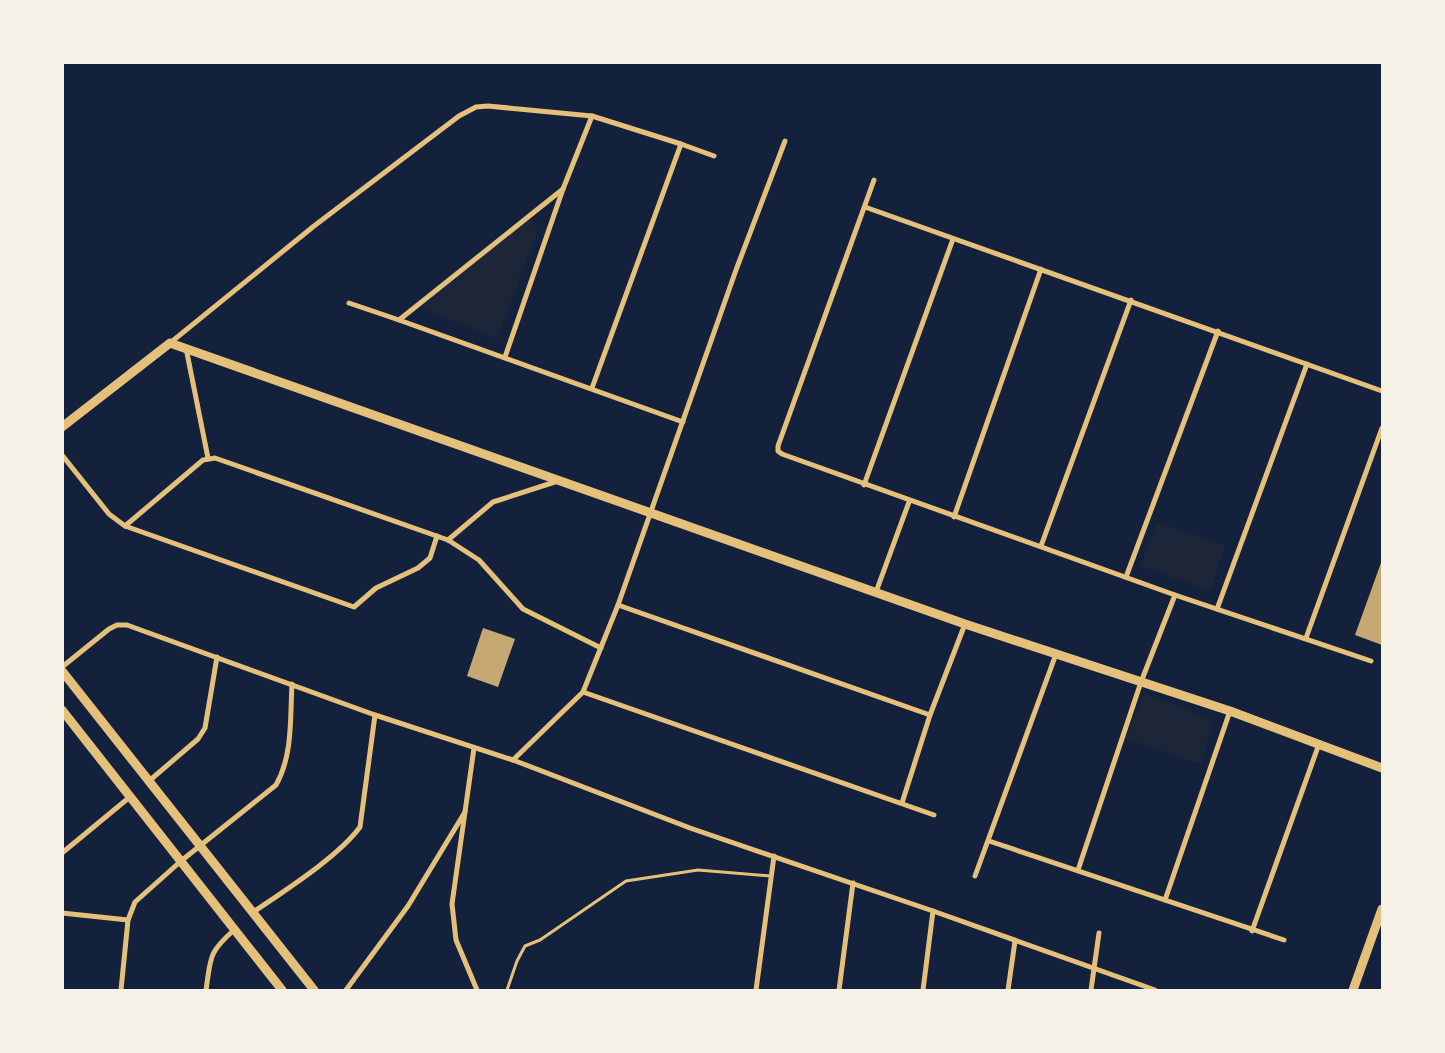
<svg xmlns="http://www.w3.org/2000/svg" width="1445" height="1053" viewBox="0 0 1445 1053" font-family="Cabin,sans-serif">
<style>
.green{fill:#1d2539}
.building{fill:#c6a872}
.lines{fill:none;stroke-linecap:round;stroke-linejoin:round}
.service{stroke:#e5c07b;stroke-width:3}
.minor{stroke:#e5c07b;stroke-width:5}
.tertiary{stroke:#e5c07b;stroke-width:9}
</style>
<rect width="100%" height="100%" fill="#14213d"/>
<!-- green -->
<g class="green">
<path d="M525 220 532 221 538 229 497 339 421 308Z"/>
<path d="M1157 522 1225 546 1210 591 1141 566Z"/>
<path d="M1145 693 1213 720 1201 764 1125 739Z"/>
</g>
<!-- building -->
<g class="building">
<path d="M1382 560V645L1355 635Z"/>
<path d="M483 628 515 639 498 687 467 676Z"/>
</g>
<g class="lines">
<!-- service -->
<path class="service" d="M507 990 517 961 525 946 540 940 626 881 698 870 771 876"/>
<!-- minor -->
<g class="minor">
<path d="M681 144 714 156"/>
<path d="M874 180 778 446V451L782 454 1175 595 1371 661"/>
<path d="M563 189 399 320 683 422"/>
<path d="M865 207 1382 391"/>
<path d="M349 303 399 320"/>
<path d="M170 343 314 226 459 116 476 107 488 106 592 116 681 144 592 388"/>
<path d="M186 348 208 458"/>
<path d="M505 357 563 189 592 116"/>
<path d="M62 455 109 514 125 526 354 607 376 588 418 568 430 558 437 536"/>
<path d="M864 485 953 239"/>
<path d="M954 517 1041 269"/>
<path d="M125 526 203 460 215 458 448 540 479 560 523 609 601 648"/>
<path d="M448 540 493 502 558 481"/>
<path d="M1041 546 1131 300"/>
<path d="M1126 577 1218 331"/>
<path d="M876 592 909 502"/>
<path d="M618 605 930 715"/>
<path d="M1217 609 1307 364"/>
<path d="M1306 638 1382 428"/>
<path d="M62 667 109 629 117 625H127L375 715 513 760 690 828 933 911 1155 990"/>
<path d="M583 692 934 815"/>
<path d="M474 748 452 904 456 940 477 990"/>
<path d="M513 760 583 692 618 605 736 270 785 141"/>
<path d="M149 781 198 739 205 728 217 657"/>
<path d="M902 803 930 715 965 624"/>
<path d="M989 841 1284 940"/>
<path d="M62 853 131 796"/>
<path d="M1078 870 1141 682 1175 595"/>
<path d="M975 876 1056 654"/>
<path d="M1165 900 1230 711"/>
<path d="M62 913 128 920"/>
<path d="M252 913C284 891 338 857 360 827L375 715"/>
<path d="M1252 931 1319 744"/>
<path d="M121 990 128 920 135 902 181 861 276 785C293 755 290 718 292 684"/>
<path d="M206 990C211 957 208 953 234 930"/>
<path d="M346 990 408 906 465 812"/>
<path d="M756 990 774 856"/>
<path d="M839 990 853 883"/>
<path d="M923 990 933 911"/>
<path d="M1008 990 1015 941"/>
<path d="M1091 990 1099 933"/>
</g>
<!-- tertiary -->
<g class="tertiary">
<path d="M62 427 170 343 965 624 1230 711 1382 768"/>
<path d="M62 671 314 990"/>
<path d="M62 710 282 990"/>
<path d="M1353 990 1382 909"/>
</g>
</g>
<!-- border -->
<rect width="1445" height="1053" fill="none" stroke="#f6f1e7" stroke-width="128"/>
</svg>
